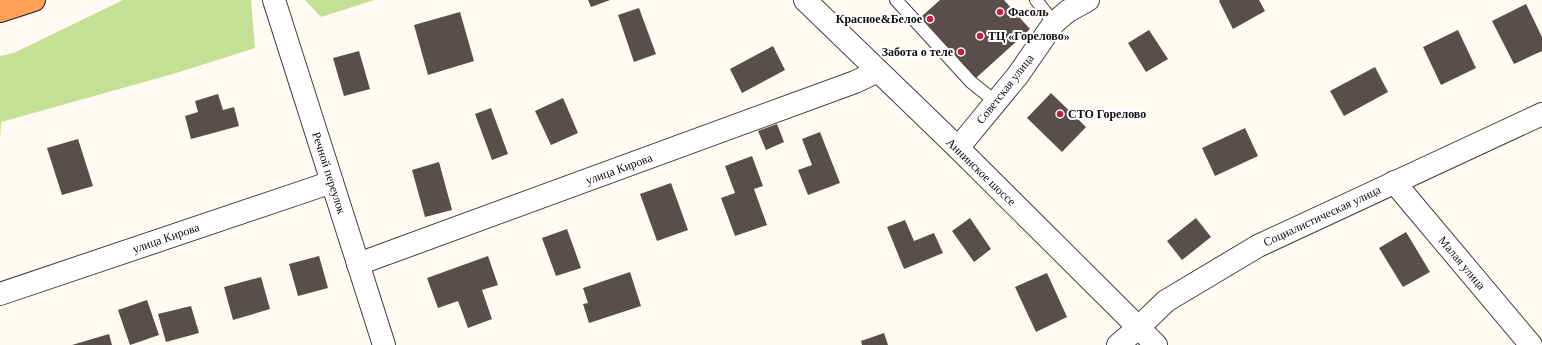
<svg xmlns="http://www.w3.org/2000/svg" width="1542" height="345" viewBox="0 0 1542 345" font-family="'Times New Roman',serif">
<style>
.forest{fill:#c3e094}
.building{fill:#594e4b}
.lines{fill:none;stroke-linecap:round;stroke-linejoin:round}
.service-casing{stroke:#424242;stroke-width:14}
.minor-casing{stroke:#424242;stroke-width:24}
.tertiary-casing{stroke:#424242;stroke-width:24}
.trunk-casing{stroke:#202020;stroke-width:24}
.service{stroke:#fff;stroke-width:12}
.minor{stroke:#fff;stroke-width:22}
.tertiary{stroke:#fff;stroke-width:22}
.trunk{stroke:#ffa259;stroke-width:22}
.poi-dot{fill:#ce193e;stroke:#fff;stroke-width:1.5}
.labels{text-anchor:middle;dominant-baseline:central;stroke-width:4;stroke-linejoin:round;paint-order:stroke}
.poi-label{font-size:12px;font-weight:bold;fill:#0f0f0f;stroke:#fff;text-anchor:start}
.street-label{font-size:12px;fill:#0f0f0f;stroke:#fff}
</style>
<rect width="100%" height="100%" fill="#fffaf2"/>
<!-- forest -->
<g class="forest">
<path d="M123 0H251L255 48 173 74 1 122 0 139V56L14 53Z"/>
<path d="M305 0H374L321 17Z"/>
</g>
<!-- building -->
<g class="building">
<path d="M588 0H610L591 7Z"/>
<path d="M940 0H1004L1030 29 976 78 921 17Z"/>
<path d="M1220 0H1259L1265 11 1233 29 1219 1Z"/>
<path d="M1526 4 1542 37V51L1514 64 1492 21Z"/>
<path d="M639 8 656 54 634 62 618 15Z"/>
<path d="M460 12 474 61 428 75 414 25Z"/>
<path d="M1149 30 1168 59 1146 72 1128 43Z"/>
<path d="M1458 30 1476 68 1441 85 1423 47Z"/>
<path d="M773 46 785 70 742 93 730 69Z"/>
<path d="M359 51 370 89 344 96 333 58Z"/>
<path d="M1375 67 1388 92 1344 116 1330 91Z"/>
<path d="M1051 93 1086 127 1062 152 1027 118Z"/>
<path d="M218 94 223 110 234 107 239 126 191 139 185 116 198 112 195 101Z"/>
<path d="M563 98 578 133 551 145 535 111Z"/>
<path d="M491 108 508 154 492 160 475 114Z"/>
<path d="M777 124 784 142 766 150 758 131Z"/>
<path d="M1245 128 1258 156 1215 176 1202 148Z"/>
<path d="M820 132 840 183 808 195 798 170 812 165 802 139Z"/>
<path d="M78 139 93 186 62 195 47 148Z"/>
<path d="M752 156 763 186 754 189 767 225 735 236 721 198 735 193 725 166Z"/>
<path d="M439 162 452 210 425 217 412 170Z"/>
<path d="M671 183 688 230 657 241 640 194Z"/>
<path d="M970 218 991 249 974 262 952 231Z"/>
<path d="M1196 218 1211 237 1182 260 1167 241Z"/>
<path d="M905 220 914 241 934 233 943 253 904 269 887 227Z"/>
<path d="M567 229 581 268 556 276 542 238Z"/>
<path d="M1406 232 1430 272 1403 287 1379 248Z"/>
<path d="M319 256 328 288 298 296 289 264Z"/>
<path d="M488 256 498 285 482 290 492 319 468 328 458 301 438 308 427 278Z"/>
<path d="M630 272 641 306 589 323 583 304 588 303 583 288Z"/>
<path d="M1047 273 1067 317 1036 332 1015 287Z"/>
<path d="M261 277 270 309 233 320 224 287Z"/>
<path d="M147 300 159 335 130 345 118 310Z"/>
<path d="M191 306 199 333 166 342 158 314Z"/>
<path d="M884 333 888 345H862L861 341Z"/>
<path d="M109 334 112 345H72Z"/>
</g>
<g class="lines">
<defs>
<g id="service">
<path d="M896 0 971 82 996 102"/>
<path d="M1036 0 1054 23"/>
</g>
<g id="minor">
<path d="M274 0 384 345"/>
<path d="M958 148 1018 75 1054 23 1068 11 1088 0"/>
<path d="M1394 182 1531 345"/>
<path d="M358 264 855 82 878 71"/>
<path d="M0 294 332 182"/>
<path d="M1118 345 1139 327 1166 301 1258 246 1542 114"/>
</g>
<path id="tertiary" d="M805 0 958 148 1156 345"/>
<path id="trunk" d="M0 11 34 0"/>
</defs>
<!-- service casing -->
<use href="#service" class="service-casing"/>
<!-- minor casing -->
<use href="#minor" class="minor-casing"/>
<!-- tertiary casing -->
<use href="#tertiary" class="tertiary-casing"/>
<!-- trunk casing -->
<use href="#trunk" class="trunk-casing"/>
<!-- service -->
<use href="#service" class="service"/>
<!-- minor -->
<use href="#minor" class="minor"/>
<!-- tertiary -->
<use href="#tertiary" class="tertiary"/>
<!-- trunk -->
<use href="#trunk" class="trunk"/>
</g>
<!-- markers -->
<g class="poi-dot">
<circle cx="1000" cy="12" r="4"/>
<circle cx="930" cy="19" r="4"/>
<circle cx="980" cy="36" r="4"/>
<circle cx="961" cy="52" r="4"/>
<circle cx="1060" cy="114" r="4"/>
</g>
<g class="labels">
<!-- poi labels -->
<g class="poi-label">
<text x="1008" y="12">Фасоль</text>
<text x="922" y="19" text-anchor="end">Красное&amp;Белое</text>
<text x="988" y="36">ТЦ «Горелово»</text>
<text x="953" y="52" text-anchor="end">Забота о теле</text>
<text x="1068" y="114">СТО Горелово</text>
</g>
<!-- street labels -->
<g class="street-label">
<text transform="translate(1005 89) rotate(-52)">Советская улица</text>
<text transform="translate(619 169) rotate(-20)">улица Кирова</text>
<text transform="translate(981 172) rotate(44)">Аннинское шоссе</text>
<text transform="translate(329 173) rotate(72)">Речной переулок</text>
<text transform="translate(1322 216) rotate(-25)">Социалистическая улица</text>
<text transform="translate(166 238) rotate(-19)">улица Кирова</text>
<text transform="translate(1462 263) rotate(50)">Малая улица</text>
</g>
</g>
</svg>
